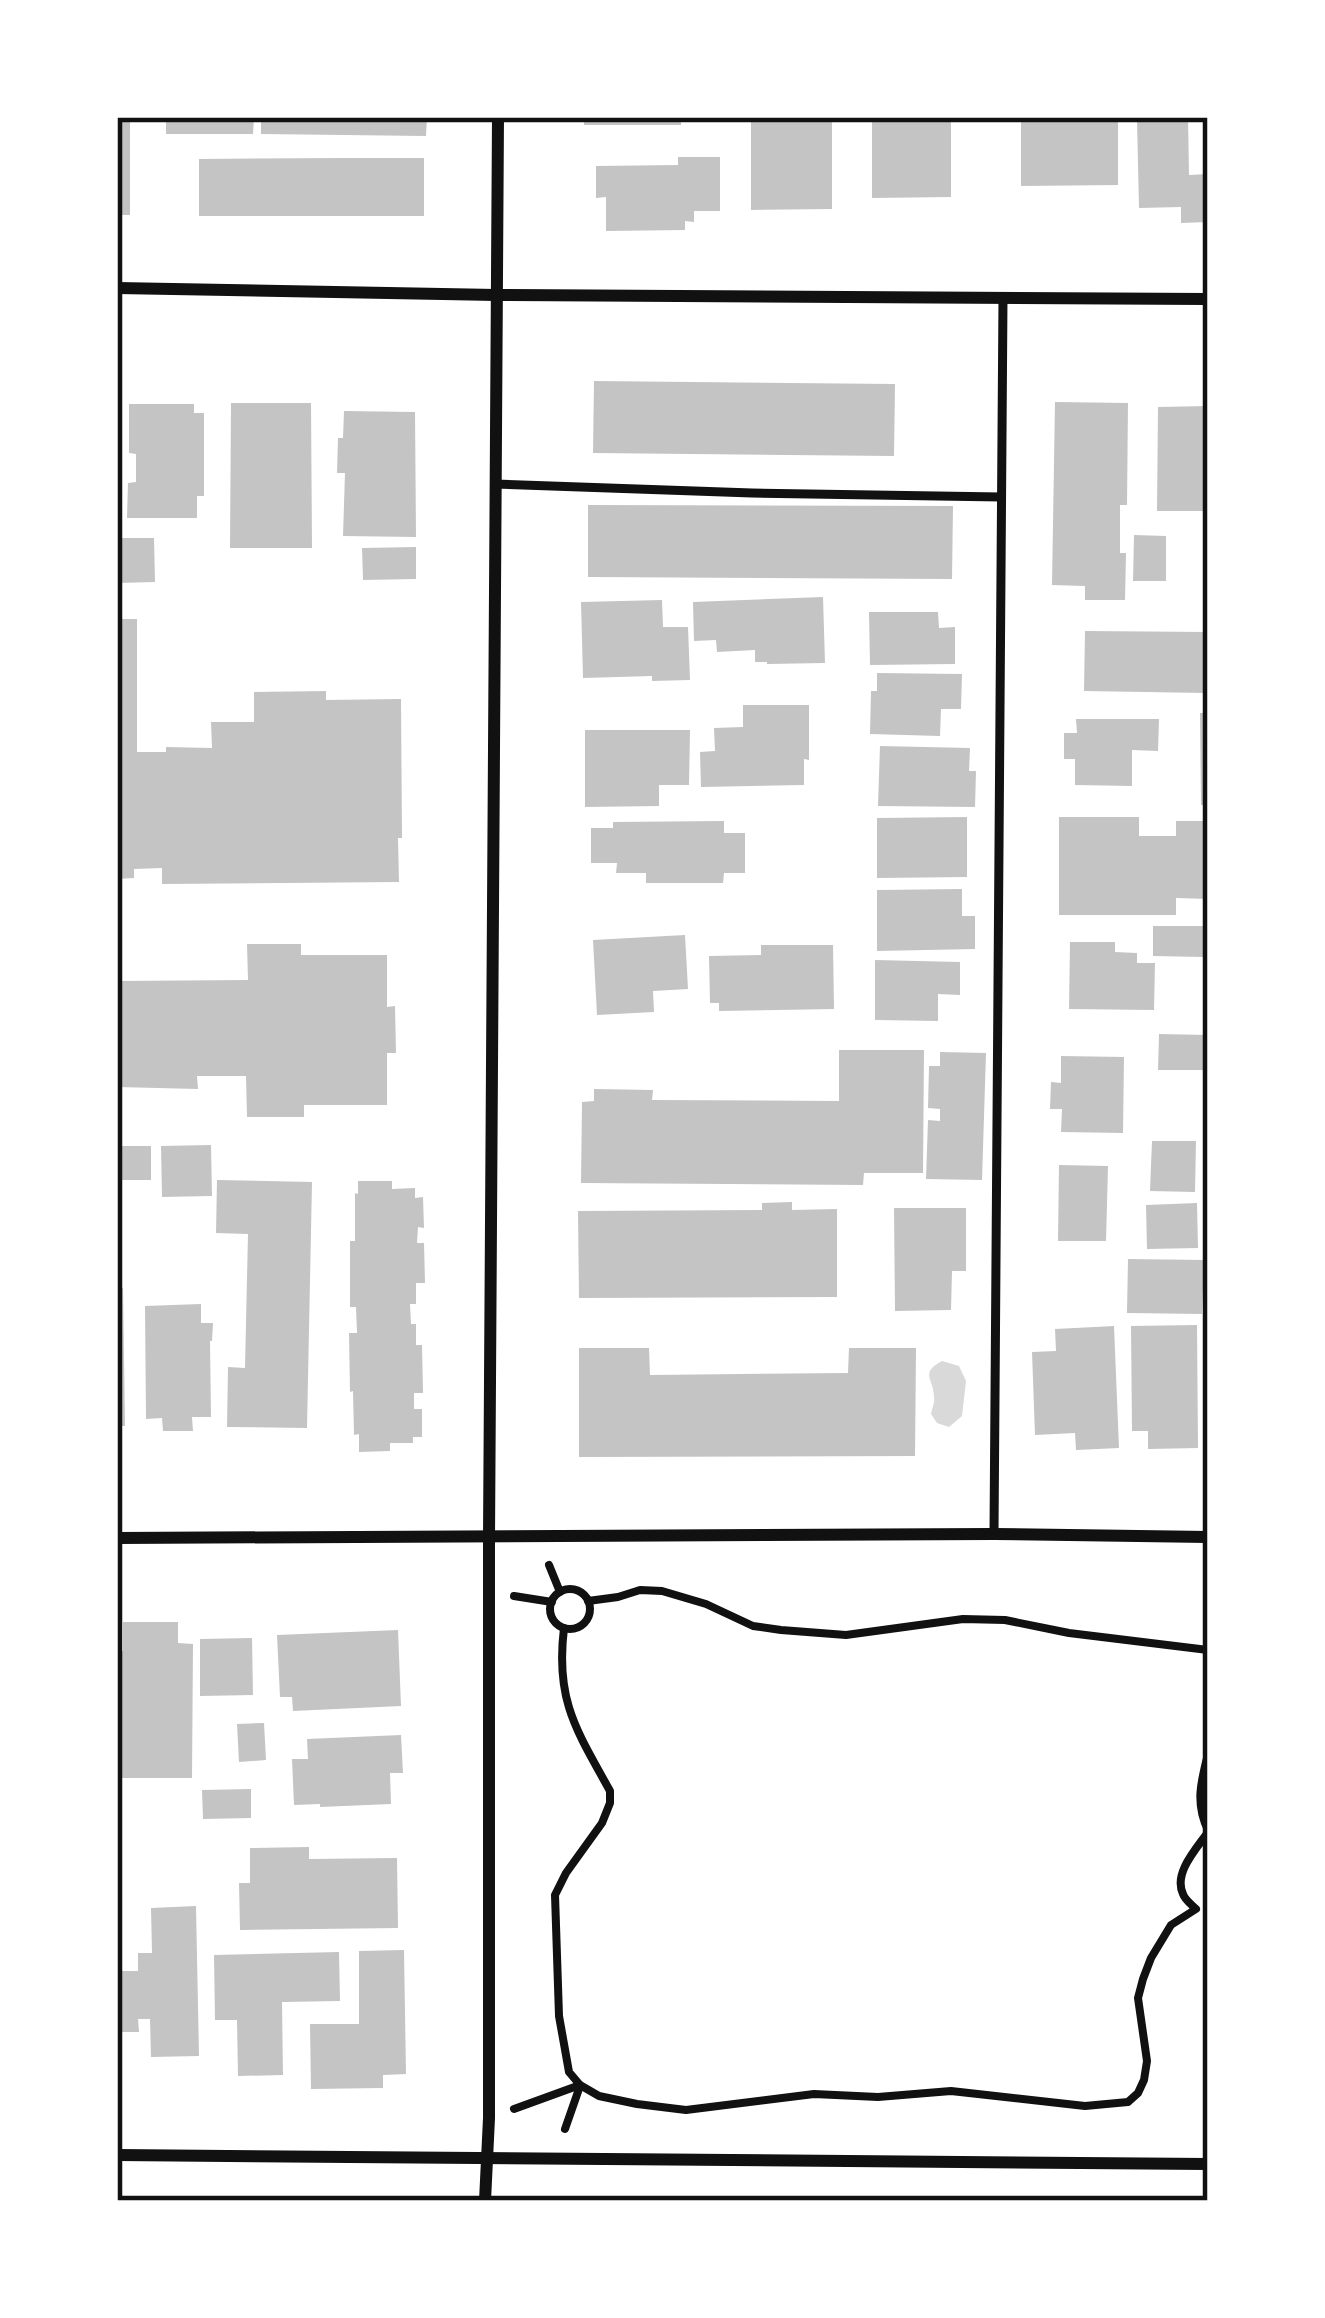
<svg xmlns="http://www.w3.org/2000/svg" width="1325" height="2318" viewBox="0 0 1325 2318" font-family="'DejaVu Sans',sans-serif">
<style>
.water{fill:#d9d9d9}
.building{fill:#c4c4c4}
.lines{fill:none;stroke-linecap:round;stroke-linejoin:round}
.path{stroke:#111;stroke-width:8}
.service{stroke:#111;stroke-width:9}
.minor{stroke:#111;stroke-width:12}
.neatline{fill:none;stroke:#111;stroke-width:4.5}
</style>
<rect width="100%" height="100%" fill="#fff"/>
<!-- water -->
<path class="water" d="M942 1361 959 1366 966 1381 962 1416 949 1427 937 1423 931 1414C932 1408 935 1403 934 1397 934 1379 919 1373 942 1361Z"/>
<!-- building -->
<g class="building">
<rect x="117" y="117" width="13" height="98"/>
<path d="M166 117H254L253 134H166Z"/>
<path d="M261 117H427L426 136 261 134Z"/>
<rect x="584" y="117" width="97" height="8"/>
<path d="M751 117H832V209L751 210Z"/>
<path d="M872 117H951V197L872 198Z"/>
<path d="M1021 117H1118V185L1021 186Z"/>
<path d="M1188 117 1189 175 1208 174V222L1181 223V207L1139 208 1137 119Z"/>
<path d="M678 157H720V211H694V222L685 221V230L606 231V197L596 198V166L678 165Z"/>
<path d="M345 158H424V216H199V159Z"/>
<path d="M594 381 895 384 894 456 593 453Z"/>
<path d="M1055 402 1128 403 1127 505H1120V553H1126L1125 600H1085V586L1052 585Z"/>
<path d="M231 403H311L312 548H230Z"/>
<path d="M129 404H194V413H204V496H197V518H127L128 483 136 482V454L129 453Z"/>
<path d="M1208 406V511H1157L1158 407Z"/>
<path d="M344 411 415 412 416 537 343 536 345 473H337L338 438H343Z"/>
<path d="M588 505 953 506 952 579 588 577Z"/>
<path d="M1134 535 1166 536V581H1133Z"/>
<path d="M117 538H154L155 582 117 583Z"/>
<path d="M416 547V579L363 580 362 548Z"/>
<path d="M823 597 825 663 767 664V662H755V650L717 652 716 640 694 641 693 602Z"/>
<path d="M662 600 663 627H688L690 680 652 681V676L583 678 581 602Z"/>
<path d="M869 612H938L939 628 955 627V664L870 665Z"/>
<path d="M117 619H137V752H166V747L212 748 211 722H254V692L326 691V700L401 699 402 838H398L399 882 162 884V868L134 869V878L117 879Z"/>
<path d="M1085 631 1208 632 1207 693 1084 691Z"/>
<path d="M877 673 962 674 961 709H941L940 736 870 734 871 691H877Z"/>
<path d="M743 705H809V760L804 759V785L701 787 700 752 715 751 714 728 743 727Z"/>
<path d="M1200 713H1208V805H1201Z"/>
<path d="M1076 719H1159L1158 751 1132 750V786L1075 785V759H1064V733H1077Z"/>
<path d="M585 730H690L689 785H659V806L585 807Z"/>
<path d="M880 746 970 748 969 771H976L975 807 878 806Z"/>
<path d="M967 817V877L877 878V818Z"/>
<path d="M1059 817H1139V836H1176V821H1208V899L1176 898V915H1059Z"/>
<path d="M724 821V833H745V873H724L723 883H646V873H616L617 863H591V828H613V822Z"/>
<path d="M962 889V916H975V949L877 951V890Z"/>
<path d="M1153 926H1203V941H1208V978H1203V957L1153 956Z"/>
<path d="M685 935 688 989 653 991 654 1012 597 1015 593 940Z"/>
<path d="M1070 942H1115V952L1137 953V963H1155L1154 1010 1069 1009Z"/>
<path d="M247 944H301V955H387V1007L395 1006 396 1053H387V1105H304V1117H247L246 1076H197L198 1089 117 1087V981L248 980Z"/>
<path d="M761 945H833L834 1009 719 1011V1003H710L709 956 761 955Z"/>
<path d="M875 960 960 962V995L938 994V1021L875 1020Z"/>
<path d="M1159 1034 1208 1035V1070H1158Z"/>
<path d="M839 1050H924L923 1173H864L863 1185 581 1183 582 1102 594 1101V1089L653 1090 652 1100 839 1101Z"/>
<path d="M940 1052 986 1053 982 1180 926 1179 928 1120 940 1121V1109L928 1108 929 1066H940Z"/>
<path d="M1061 1056 1124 1057 1123 1133 1061 1132 1062 1109H1050L1051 1082 1061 1083Z"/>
<path d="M1152 1141H1196L1195 1192 1150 1191Z"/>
<path d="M211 1145 212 1196 162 1197 161 1146Z"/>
<rect x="117" y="1146" width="34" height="34"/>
<path d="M1059 1165 1108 1166 1106 1241H1058Z"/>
<path d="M217 1180 312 1182 307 1428 227 1427 228 1367 245 1368 248 1234 216 1233Z"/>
<path d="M358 1181H392V1189L415 1188V1198L423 1197 424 1228 418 1227 417 1243H424L425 1283H416V1304H410L411 1324H416V1345H422L423 1393H414V1409H422V1437H413V1443H390V1451L359 1452V1434L354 1435 353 1391 350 1392 349 1333H357L356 1307H350V1241H355V1193L358 1194Z"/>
<path d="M792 1202V1210L837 1209V1297L579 1298 578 1211 762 1210V1203Z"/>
<path d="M1197 1203 1198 1248 1147 1249 1146 1205Z"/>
<path d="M894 1208H966V1271H952L951 1310 895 1311Z"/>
<path d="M1128 1259 1204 1260 1202 1314 1127 1313Z"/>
<path d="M117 1288H123L125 1426H117Z"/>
<path d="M201 1304V1323H213L212 1341H210L211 1417H192L193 1431H163L162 1418 146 1419 145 1306Z"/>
<path d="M1197 1325 1198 1448 1148 1449V1431H1132L1131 1326Z"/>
<path d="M1114 1326 1119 1448 1076 1450 1075 1433 1035 1435 1032 1352 1056 1351 1055 1329Z"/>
<path d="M579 1348H649L650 1375 848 1373 849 1348H916L915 1456 579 1457Z"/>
<path d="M123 1622H178V1643L193 1644 192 1778H117V1651H123Z"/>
<path d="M398 1630 401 1706 293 1711 292 1697H280L277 1635Z"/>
<path d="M252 1638 253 1695 200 1696V1639Z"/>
<path d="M264 1723 266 1760 239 1762 237 1724Z"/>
<path d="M401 1735 403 1773H390L391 1804 320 1807V1804L294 1805 292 1759H308L307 1739Z"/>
<path d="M251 1789V1818L203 1819 202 1790Z"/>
<path d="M309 1847V1859L397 1858 398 1928 240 1930 239 1883H250V1848Z"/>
<path d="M196 1906 199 2056 151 2057 150 2019H138L139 2032H117V1971H138V1953H152L151 1908Z"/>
<path d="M404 1950 406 2074 383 2075V2088L311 2089 310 2024H359V1951Z"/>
<path d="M339 1952 340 2001 282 2002 283 2075 238 2076 237 2020H215L214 1955Z"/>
</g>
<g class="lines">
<!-- path -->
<g class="path">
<path d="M549 1565 560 1592"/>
<circle cx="570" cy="1609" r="20"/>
<path d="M514 1596 552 1602"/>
<path d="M588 1601 618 1597 640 1590 662 1591 706 1604 753 1626 781 1630 846 1635 963 1619 1005 1620 1069 1633 1208 1650"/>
<path d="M564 1628C555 1701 577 1731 610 1791V1803L602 1823 566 1873 555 1895 559 2016 569 2072 580 2085 599 2096 637 2104 686 2110 814 2094 878 2097 951 2091 1085 2106 1128 2102 1138 2093 1144 2080 1147 2061 1138 1998 1143 1979 1151 1958 1171 1925 1196 1909C1191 1904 1185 1900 1183 1894 1173 1873 1197 1848 1208 1832"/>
<path d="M1208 1754C1201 1781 1195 1804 1208 1830"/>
<path d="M514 2109 580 2085"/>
<path d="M565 2129 580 2086"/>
</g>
<!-- service -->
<g class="service">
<path d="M495 484 752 493 1001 497"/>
<path d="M994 1534 1003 298"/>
</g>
<!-- minor -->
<g class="minor">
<path d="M117 288 496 295 1208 299"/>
<path d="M117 1538 994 1534 1208 1537"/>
<path d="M117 2155 1208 2164"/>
<path d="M485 2201 489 2118V1538L498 117"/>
</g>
</g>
<!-- border -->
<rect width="1325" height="2318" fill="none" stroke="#ffffff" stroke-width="240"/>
<rect x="120" y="120" width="1085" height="2078" class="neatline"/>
</svg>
